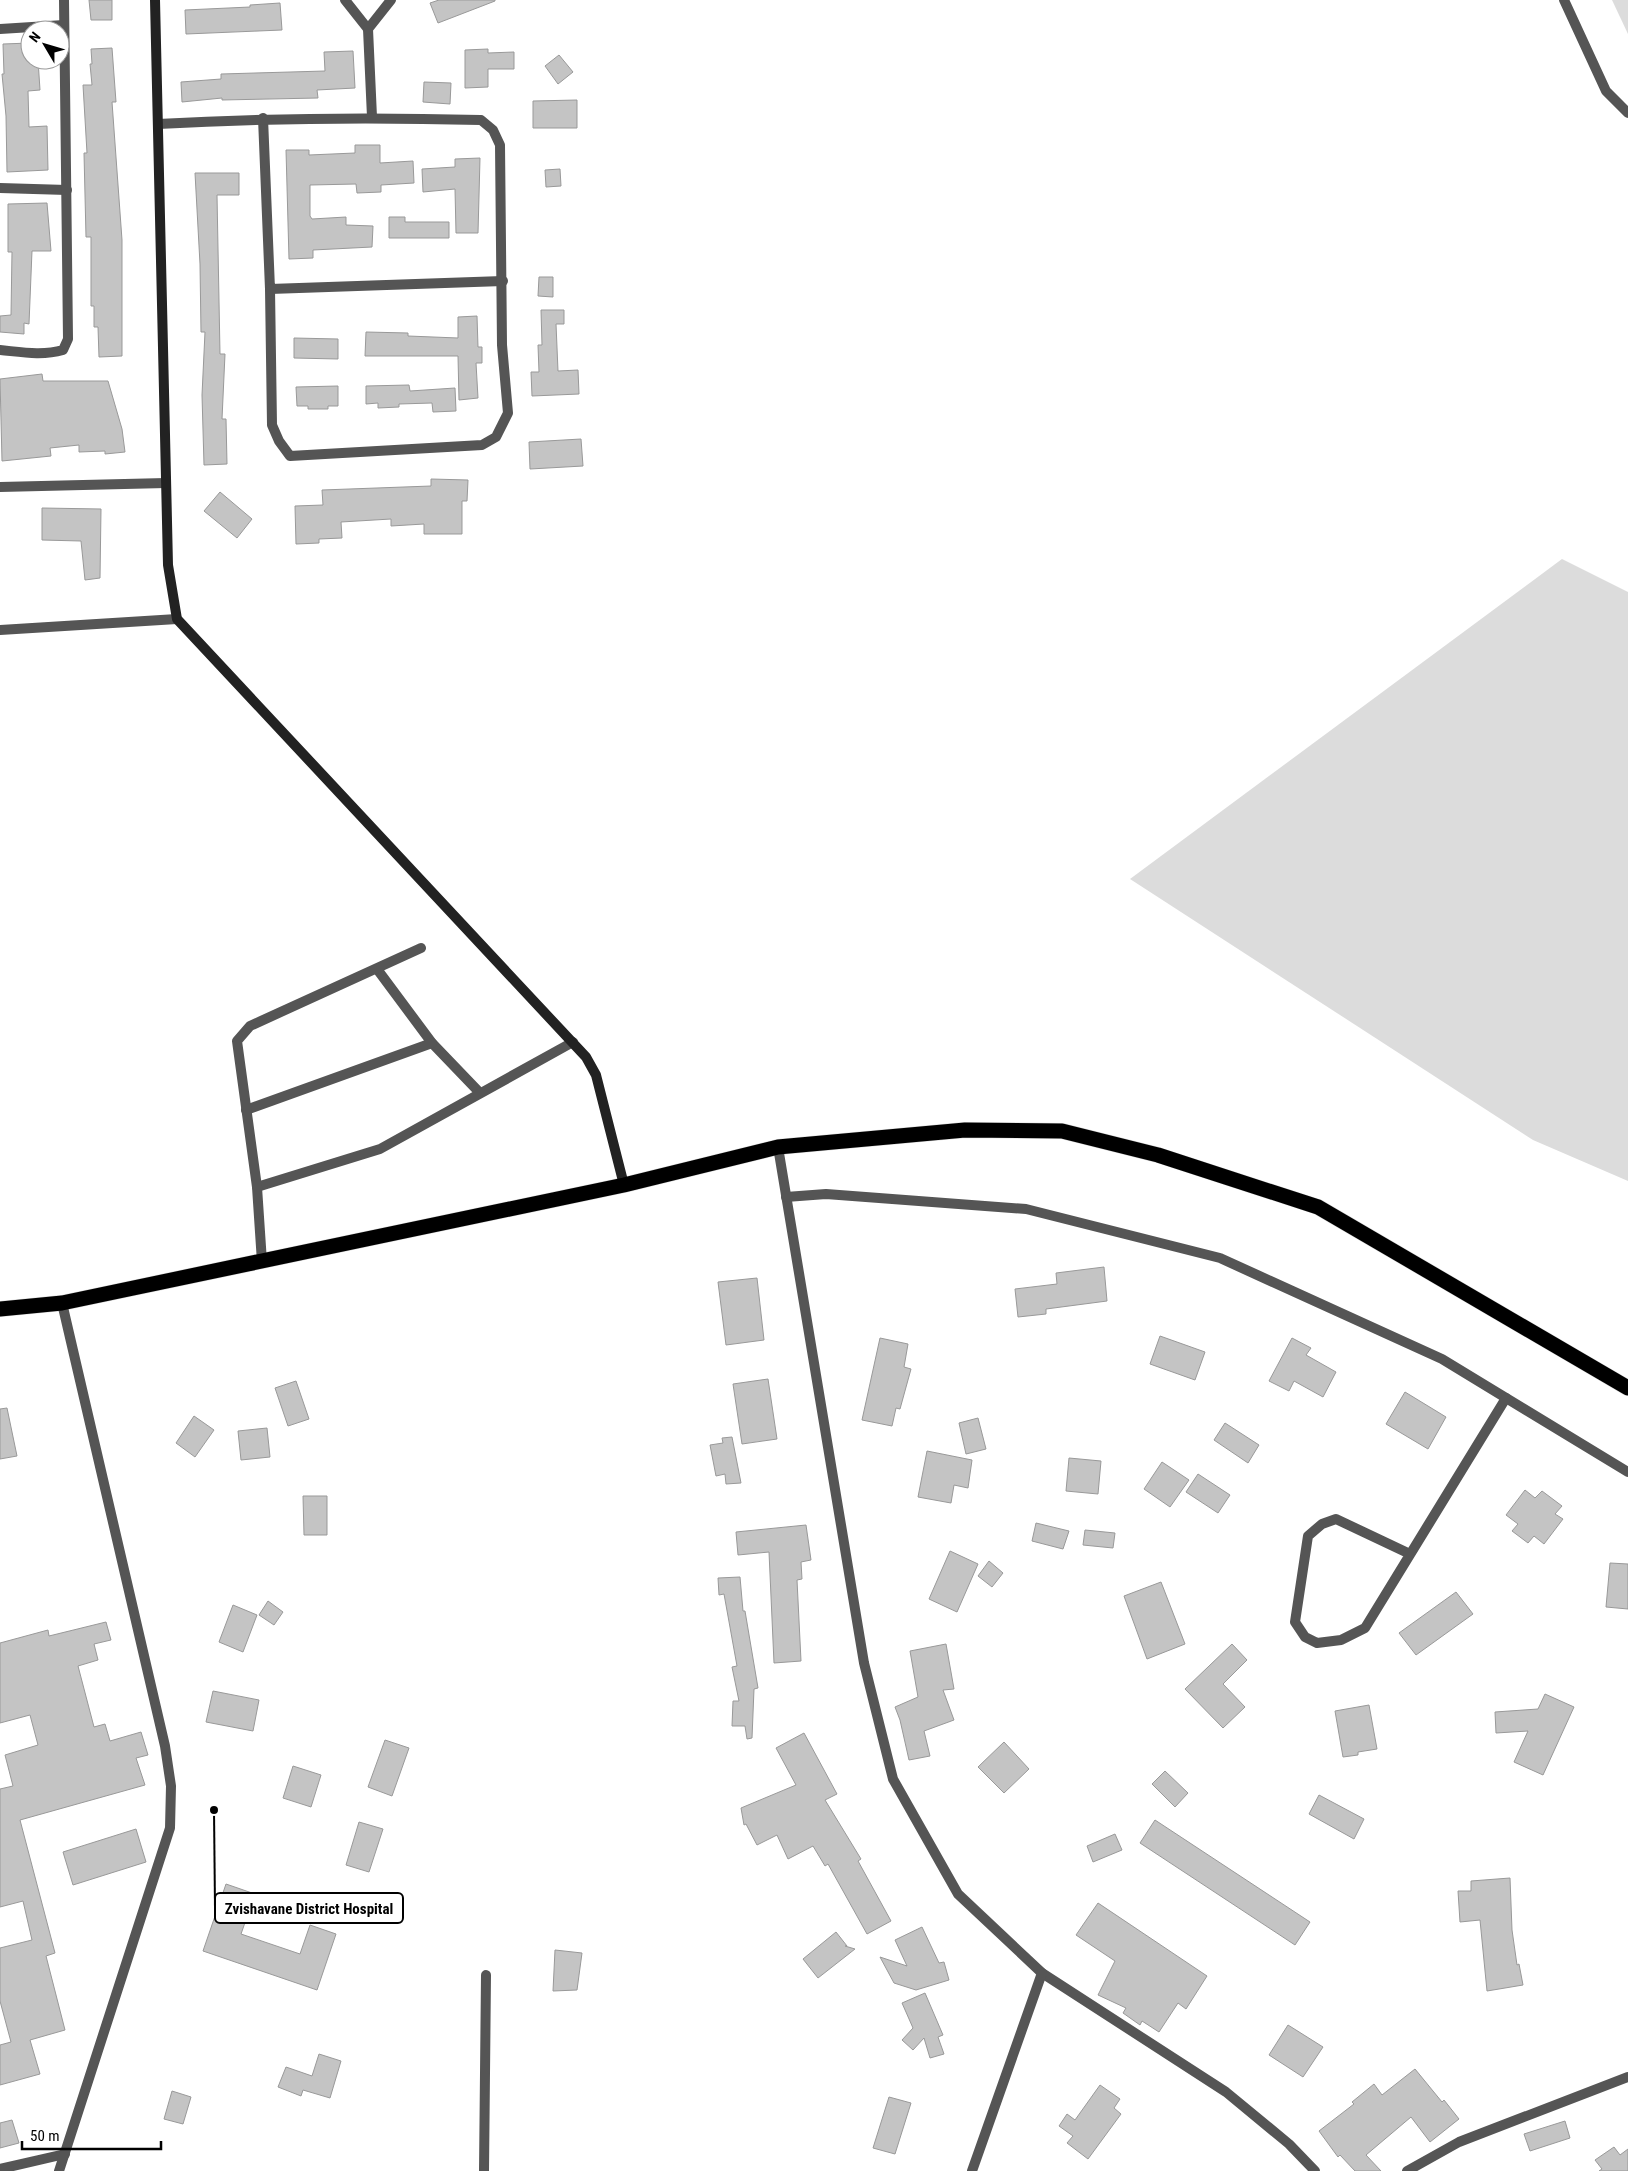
<svg xmlns="http://www.w3.org/2000/svg" width="1628" height="2171" viewBox="0 0 1628 2171" font-family="'Roboto Condensed',sans-serif">
<style>
.green{fill:#dcdcdc}
.building{fill:#c4c4c4;stroke:#999}
.lines{fill:none;stroke-linecap:round;stroke-linejoin:round}
.highway-casing{stroke:#dbdbdb;stroke-width:16}
.lane{stroke:#555;stroke-width:10}
.street{stroke:#555;stroke-width:10}
.secondary{stroke:#222;stroke-width:10}
.highway{stroke:#000;stroke-width:15}
.leader{fill:none;stroke:#000;stroke-width:2}
.callout-dot{fill:#000;stroke:#fff;stroke-width:2}
.callout{fill:#fff;stroke:#000;stroke-width:2}
.callout-label{font-size:15px;text-anchor:middle;font-weight:bold;fill:#000}
</style>
<rect width="100%" height="100%" fill="#fff"/>
<!-- green -->
<g class="green">
<path d="M1612 0H1628V34Z"/>
<path d="M1562 559 1628 592V1181L1533 1140 1130 879Z"/>
</g>
<!-- building -->
<g class="building">
<path d="M89 0H112V20H91Z"/>
<path d="M439 0H495V1L438 23 430 3Z"/>
<path d="M280 3 282 30 186 34 185 10 250 7V5Z"/>
<path d="M30 43V60H38L40 90 28 91 29 127 47 126 48 170 7 172 6 116 2 74H4L3 44Z"/>
<path d="M112 48 116 102H112L122 240V356L99 357 98 327H94V306H91V237H86L84 153H87L83 85H92L90 64H92L91 49Z"/>
<path d="M488 49V53L514 52V69H488V87L465 88V50Z"/>
<path d="M353 51 355 88 317 90 318 98 222 100V98L182 102 181 82 221 79V74L325 71 324 52Z"/>
<path d="M559 55 573 72 558 84 545 66Z"/>
<path d="M424 82 451 83 450 104 423 102Z"/>
<path d="M577 100V128H533V101Z"/>
<path d="M355 145H380V163L413 161 414 183 381 185V192L357 193 356 184 310 185V216L312 219 346 217V225L373 226 372 247 313 250V258L289 259 286 150H309V155L355 153Z"/>
<path d="M480 158 478 233H456L455 189 423 192 422 169 455 167V159Z"/>
<path d="M560 169 561 186 546 187 545 170Z"/>
<path d="M195 173H239V195H217L220 354H225L222 419H226L227 464 204 465 202 395 205 332H201L200 264Z"/>
<path d="M47 203 51 251H32L29 324 24 323V334L0 332V316L11 315 12 252H8V204Z"/>
<path d="M389 217H405V222H449V238H389Z"/>
<path d="M539 277H553V297L538 296Z"/>
<path d="M541 310H564V324H556L558 371 578 370 579 394 532 396 531 372H539L538 345H542Z"/>
<path d="M477 316 478 347H482V363H476L478 398 459 400 458 356H365L366 332 408 333V336L458 338V317Z"/>
<path d="M294 338 338 339V359L294 358Z"/>
<path d="M42 374 43 381H108L122 429 125 452 105 454V451L79 452V445L50 448 51 456 2 461 0 379Z"/>
<path d="M409 385 410 391 455 388 456 411 433 412 432 403 399 404V407L378 408V403L366 404V386Z"/>
<path d="M338 386V406H328V409H308V406H297L296 387Z"/>
<path d="M581 439 583 466 530 469 529 442Z"/>
<path d="M431 479 468 480 467 501H462V534H424V524L391 526V519L341 522 342 538 319 539V543L296 544 295 506 323 505 322 490 431 486Z"/>
<path d="M220 492 252 519 237 538 204 511Z"/>
<path d="M42 508 101 509 100 578 85 580 81 541 42 540Z"/>
<path d="M1104 1267 1107 1301 1046 1309V1314L1018 1317 1015 1289 1057 1284 1056 1273Z"/>
<path d="M757 1278 764 1340 726 1345 718 1282Z"/>
<path d="M1160 1336 1205 1352 1195 1380 1150 1364Z"/>
<path d="M880 1338 908 1344 904 1367 911 1369 900 1409 896 1408 892 1426 862 1420Z"/>
<path d="M1292 1338 1311 1348 1306 1355 1336 1372 1323 1397 1294 1381 1289 1391 1269 1381Z"/>
<path d="M768 1379 777 1439 742 1444 733 1384Z"/>
<path d="M296 1381 309 1419 288 1426 275 1388Z"/>
<path d="M1405 1392 1446 1417 1428 1449 1386 1424Z"/>
<path d="M7 1408 17 1456 0 1459V1409Z"/>
<path d="M194 1416 214 1430 195 1457 176 1443Z"/>
<path d="M978 1418 986 1449 966 1454 959 1423Z"/>
<path d="M1225 1423 1259 1445 1248 1463 1214 1440Z"/>
<path d="M267 1428 270 1457 241 1460 238 1431Z"/>
<path d="M732 1437 741 1483 726 1484 725 1474 716 1476 710 1445 723 1443 722 1438Z"/>
<path d="M927 1451 972 1460 968 1488 954 1485 951 1503 918 1497Z"/>
<path d="M1069 1458 1101 1461 1098 1494 1066 1491Z"/>
<path d="M1162 1462 1189 1480 1170 1507 1144 1489Z"/>
<path d="M1198 1474 1230 1495 1218 1513 1186 1492Z"/>
<path d="M1525 1490 1535 1498 1542 1491 1562 1506 1555 1514 1563 1519 1544 1544 1534 1536 1528 1543 1512 1531 1518 1524 1506 1515Z"/>
<path d="M303 1496H327V1535H304Z"/>
<path d="M1036 1523 1069 1531 1063 1549 1032 1541Z"/>
<path d="M806 1525 811 1560 801 1562 802 1579 797 1580 801 1661 774 1663 769 1552 738 1555 736 1532Z"/>
<path d="M1085 1530 1115 1533 1113 1548 1083 1545Z"/>
<path d="M950 1551 978 1564 957 1612 929 1599Z"/>
<path d="M989 1561 1003 1573 992 1587 978 1576Z"/>
<path d="M1610 1563 1628 1564V1609L1606 1607Z"/>
<path d="M740 1577 743 1611H745L758 1688 754 1689 752 1738 747 1739 745 1726H732L733 1701H739L732 1667 737 1666 724 1594 719 1595 718 1578Z"/>
<path d="M1161 1582 1185 1644 1147 1659 1124 1596Z"/>
<path d="M1456 1592 1473 1614 1416 1655 1399 1633Z"/>
<path d="M268 1601 283 1612 274 1625 259 1615Z"/>
<path d="M233 1605 257 1615 243 1652 219 1642Z"/>
<path d="M106 1622 111 1640 94 1644 98 1660 78 1666 94 1727 105 1724 110 1741 141 1732 148 1755 136 1758 145 1785 20 1820 55 1953 46 1956 65 2030 30 2040 40 2074 0 2085V2045L11 2042 0 2001V1948L32 1940 23 1901 0 1907V1789L13 1786 5 1755 38 1745 30 1715 0 1723V1643L48 1630 49 1636Z"/>
<path d="M946 1644 954 1689 943 1690 954 1720 924 1731 930 1756 909 1760 900 1720 895 1707 918 1697 910 1651Z"/>
<path d="M1232 1644 1247 1660 1223 1684 1245 1707 1223 1728 1185 1689Z"/>
<path d="M213 1691 259 1700 253 1731 206 1722Z"/>
<path d="M1545 1694 1574 1707 1543 1775 1514 1762 1528 1731 1496 1733 1495 1712 1538 1709Z"/>
<path d="M1369 1705 1377 1749 1358 1752V1755L1343 1757 1335 1711Z"/>
<path d="M804 1733 837 1794 825 1800 861 1859 858 1861 891 1921 867 1934 828 1864 825 1866 813 1846 788 1859 777 1835 757 1845 746 1824 744 1825 741 1808 796 1785 776 1748Z"/>
<path d="M385 1740 409 1748 392 1796 368 1787Z"/>
<path d="M1004 1742 1029 1769 1004 1793 978 1767Z"/>
<path d="M293 1766 321 1775 311 1807 283 1798Z"/>
<path d="M1165 1771 1188 1793 1175 1807 1152 1784Z"/>
<path d="M1319 1795 1364 1819 1354 1839 1309 1814Z"/>
<path d="M1155 1820 1310 1922 1295 1945 1140 1843Z"/>
<path d="M359 1822 383 1829 369 1872 346 1865Z"/>
<path d="M136 1829 146 1862 73 1885 63 1852Z"/>
<path d="M1115 1834 1122 1850 1093 1862 1087 1846Z"/>
<path d="M1510 1878 1512 1930 1517 1965 1519 1964 1523 1985 1487 1991 1480 1920 1460 1922 1458 1891H1471V1881Z"/>
<path d="M226 1884 255 1894 241 1934 300 1954 310 1925 336 1934 317 1990 203 1951Z"/>
<path d="M1098 1903 1207 1976 1186 2009 1178 2003 1159 2032 1142 2021 1140 2025 1123 2013 1126 2008 1098 1995 1115 1961 1076 1935Z"/>
<path d="M922 1927 939 1963 944 1962 949 1980 916 1990 894 1983 880 1957 907 1966 895 1940Z"/>
<path d="M836 1932 847 1946H845L855 1949 818 1978 803 1959Z"/>
<path d="M555 1950 582 1953 577 1990 553 1991Z"/>
<path d="M925 1993 943 2035 938 2037 944 2054 930 2058 924 2038 913 2050 902 2040 913 2028 902 2003Z"/>
<path d="M1288 2025 1323 2047 1303 2077 1269 2055Z"/>
<path d="M319 2054 341 2061 330 2098 303 2090 301 2096 278 2087 286 2067 312 2076Z"/>
<path d="M1415 2069 1442 2102 1444 2100 1459 2119 1430 2142 1411 2117 1366 2155 1381 2171H1355L1340 2155 1338 2157 1319 2131 1354 2104 1352 2102 1374 2084 1382 2095Z"/>
<path d="M1100 2085 1120 2099 1114 2108 1121 2114 1088 2159 1067 2143 1073 2136 1059 2126 1067 2114 1075 2120Z"/>
<path d="M172 2091 191 2097 183 2124 164 2119Z"/>
<path d="M889 2097 911 2103 895 2154 873 2148Z"/>
<path d="M12 2120 19 2143 0 2148V2123Z"/>
<path d="M1565 2121 1570 2138 1530 2151 1524 2134Z"/>
<path d="M1614 2147 1620 2155 1628 2149V2171H1599L1602 2169 1595 2160Z"/>
</g>
<g class="lines">
<defs>
<path id="highway" d="M0 1309 62 1303 624 1185 778 1147 965 1130 1062 1131 1158 1155 1318 1207 1628 1388"/>
</defs>
<!-- highway casing -->
<use href="#highway" class="highway-casing"/>
<!-- lane -->
<g class="lane">
<path d="M1564 0 1606 91 1628 113"/>
<path d="M377 969 432 1043 480 1093"/>
<path d="M246 1110 432 1043"/>
<path d="M257 1187 380 1149 573 1042"/>
<path d="M262 1262 257 1187 237 1041 250 1026 421 948"/>
</g>
<!-- street -->
<g class="street">
<path d="M345 0 368 29"/>
<path d="M0 29 64 25"/>
<path d="M372 117 368 29 391 0"/>
<path d="M263 118 270 289 503 281"/>
<path d="M158 124C266 118 373 117 481 120L493 130 500 145 502 345 508 413 496 437 482 445 290 456 279 441 272 425 270 289"/>
<path d="M0 188 67 190"/>
<path d="M0 350C21 352 42 356 63 350L68 339 64 0"/>
<path d="M0 487 166 483"/>
<path d="M0 630 177 619"/>
<path d="M778 1147 864 1663 893 1779 958 1894 1042 1973 1226 2092 1289 2144 1315 2171"/>
<path d="M786 1197 826 1194 1026 1209 1220 1258 1442 1359 1628 1472"/>
<path d="M1410 1554 1336 1519 1322 1524 1308 1536 1295 1622 1305 1637 1317 1643 1341 1640 1365 1628 1506 1398"/>
<path d="M0 2169 65 2154"/>
<path d="M59 2171 170 1828 171 1786 165 1746 62 1303"/>
<path d="M484 2171 486 1975"/>
<path d="M972 2171 1042 1973"/>
<path d="M1407 2171 1459 2142 1628 2077"/>
</g>
<!-- secondary -->
<path class="secondary" d="M155 0 168 565 177 619 586 1057 596 1075 624 1185"/>
<!-- highway -->
<use href="#highway" class="highway"/>
</g>
<!-- callouts -->
<path class="leader" d="M214 1810L215 1908"/>
<circle class="callout-dot" cx="214" cy="1810" r="5"/>
<rect class="callout" x="215" y="1893" width="188" height="30" rx="5"/>
<g class="callout-label">
<text x="309" y="1914">Zvishavane District Hospital</text>
</g>
<!-- north arrow -->
<g transform="translate(45 45) rotate(308)"><circle r="24" fill="#ffffff" stroke="#999999"/>
<path d="M0-4L9 19L0 12L-9 19Z" fill="#000000"/>
<text y="-8" font-size="14" font-weight="bold" text-anchor="middle" fill="#000000">N</text>
</g>
<!-- scale -->
<path d="M22 2141v8h139v-8" fill="none" stroke="#000000" stroke-width="2.5"/>
<text x="30" y="2141" font-size="15" fill="#000000" stroke="#ffffff" stroke-width="4" paint-order="stroke">50 m</text>
</svg>
